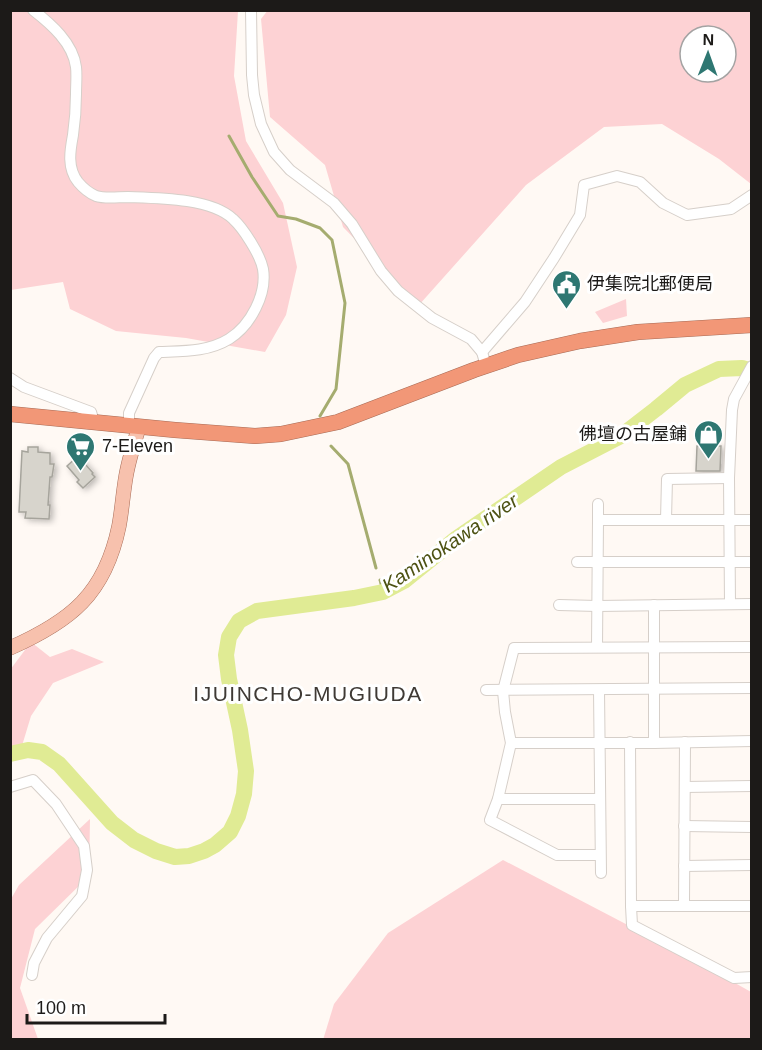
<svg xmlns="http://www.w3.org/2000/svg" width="762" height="1050" viewBox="0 0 762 1050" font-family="Helvetica,'Noto Sans JP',sans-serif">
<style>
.green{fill:#fdd2d4;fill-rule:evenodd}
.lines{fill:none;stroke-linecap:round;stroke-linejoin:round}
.stream{stroke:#a5ac6f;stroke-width:3}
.river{stroke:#e0eb94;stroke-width:16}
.building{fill:#d7d4cc;stroke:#a6a49c;stroke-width:1.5;filter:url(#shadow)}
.minor-casing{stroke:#d6cfc9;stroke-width:12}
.major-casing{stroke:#a76b56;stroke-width:15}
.highway-casing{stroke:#a76b56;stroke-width:16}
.minor{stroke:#fff;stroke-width:10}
.major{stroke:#f7c1ad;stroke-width:14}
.highway{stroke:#f29777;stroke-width:15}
.labels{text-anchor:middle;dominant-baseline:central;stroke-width:6;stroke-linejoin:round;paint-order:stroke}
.poi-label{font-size:18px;fill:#1c1a18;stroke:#fff;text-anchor:start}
.water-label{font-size:20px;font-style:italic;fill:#4d5213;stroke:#fff}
.quarter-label{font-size:21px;letter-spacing:1.5px;fill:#3f3a35;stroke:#fff}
</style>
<defs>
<filter id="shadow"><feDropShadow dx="3" dy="2" stdDeviation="3" flood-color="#0004"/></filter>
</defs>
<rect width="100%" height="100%" fill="#fff9f4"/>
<!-- green -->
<g class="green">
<path d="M268 10 751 11V184L719 159 662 124 604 127 526 185 419 305 343 227 325 165 270 117 261 19ZM690 36H726V72H690Z"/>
<path d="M10 11H238L234 76 246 141 283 203 297 267 286 315 265 352 186 338 116 331 70 309 63 282 11 290Z"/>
<path d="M626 299 627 316 603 323 595 312Z"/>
<path d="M31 642 50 657 72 649 104 662 53 683 31 716 21 749 11 754 10 670Z"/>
<path d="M90 819 89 876 35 929 20 988 38 1039 11 1040V899L19 885Z"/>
<path d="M503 860 689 957 751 992V1039L323 1040 334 1004 388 933Z"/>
</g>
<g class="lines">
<!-- stream -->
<g class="stream">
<path d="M229 136 252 177 278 216 296 219 320 228 332 240 345 303 336 389 320 416"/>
<path d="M331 446 348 464 376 568"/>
<path d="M380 580 383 592"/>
</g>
<!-- river -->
<path class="river" d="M10 754 28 750 42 752 59 764 112 823 134 840 156 851 175 857 189 856 204 851 215 845 230 832 238 816 244 794 246 771 240 730 229 679 226 655 229 637 239 621 257 611 354 598 383 592 404 581 457 538 561 467 621 436 656 409 685 385 719 369 742 368 752 371"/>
</g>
<!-- building -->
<g class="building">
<path d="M697 446H721L720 471H696Z"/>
<path d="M28 447H38V452L50 453V464H54L52 477H50L48 505H50L49 519 25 518 26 512H19L22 451 28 452Z"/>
<path d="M78 456 93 473 92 474 95 477 83 488 77 482 79 480 67 466Z"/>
</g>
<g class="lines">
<defs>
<g id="minor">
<path d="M33 10C51 24 73 43 76 67 77 75 76 85 76 94 76 108 75 121 73 135 70 151 67 168 78 182 83 188 89 193 96 196 105 199 118 197 128 197 157 198 211 198 233 219 243 228 260 254 263 269 267 294 251 325 229 339 208 352 183 351 159 352L154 358 129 413V426"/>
<path d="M251 10 252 75 254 95 261 124 274 152 290 170 334 203 352 224 381 271 398 291 432 318 471 339 482 352 486 366"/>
<path d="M482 352 525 302 554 258 580 215 584 185 617 176 640 182 663 203 687 215 731 209 752 195"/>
<path d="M10 378 24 387 91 412 94 422"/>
<path d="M598 520V504"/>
<path d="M666 520 667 479 729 478"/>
<path d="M577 562H752"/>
<path d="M730 604 729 478 732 410 734 399 752 366"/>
<path d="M559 605 597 606 752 604"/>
<path d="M597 647 598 520H752"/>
<path d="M486 690 752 688"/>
<path d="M599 690 601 873"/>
<path d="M630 742 631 906 632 925 734 978 752 977"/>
<path d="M511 743H654V605"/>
<path d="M654 743 752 741"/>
<path d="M10 787 33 780 56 804 84 846 87 870 82 896 47 938 34 963 32 975"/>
<path d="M685 787 752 786"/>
<path d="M498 799H600"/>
<path d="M684 826 752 827"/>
<path d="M600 855H557L490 820 498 799 511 743 505 712 503 691 514 648 752 647"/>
<path d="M684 866 752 865"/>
<path d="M684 905 685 742"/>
<path d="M631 906H752"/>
</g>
<path id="major" d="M10 648C71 621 105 594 119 526 122 510 123 493 126 476 129 459 134 443 139 427"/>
<path id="highway" d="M10 414 175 430 255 436 281 434 338 422 474 370 518 355 580 341 638 332 752 325"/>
</defs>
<!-- minor casing -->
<use href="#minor" class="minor-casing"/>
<!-- major casing -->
<use href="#major" class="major-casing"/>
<!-- highway casing -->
<use href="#highway" class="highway-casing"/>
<!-- minor -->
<use href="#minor" class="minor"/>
<!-- major -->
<use href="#major" class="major"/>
<!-- highway -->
<use href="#highway" class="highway"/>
</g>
<!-- icons -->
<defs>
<symbol id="civic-pin" viewBox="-11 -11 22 30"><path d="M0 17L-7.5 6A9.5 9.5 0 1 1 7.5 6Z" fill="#2e7772" stroke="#fff"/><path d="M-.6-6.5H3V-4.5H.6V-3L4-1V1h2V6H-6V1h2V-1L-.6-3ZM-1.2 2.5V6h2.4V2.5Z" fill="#fff"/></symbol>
<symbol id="shop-pin" viewBox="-11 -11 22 30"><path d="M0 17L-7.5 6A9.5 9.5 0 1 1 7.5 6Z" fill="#2e7772" stroke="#fff"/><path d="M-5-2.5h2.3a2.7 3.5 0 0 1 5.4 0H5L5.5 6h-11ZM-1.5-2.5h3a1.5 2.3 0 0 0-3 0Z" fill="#fff"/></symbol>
<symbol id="supermarket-pin" viewBox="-11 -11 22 30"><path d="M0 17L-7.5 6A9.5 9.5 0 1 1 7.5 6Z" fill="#2e7772" stroke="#fff"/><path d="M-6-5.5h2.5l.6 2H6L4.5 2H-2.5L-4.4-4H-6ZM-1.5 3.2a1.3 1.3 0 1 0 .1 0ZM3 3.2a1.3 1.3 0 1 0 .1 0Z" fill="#fff"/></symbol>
</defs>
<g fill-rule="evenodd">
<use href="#civic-pin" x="550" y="268" width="33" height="45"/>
<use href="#shop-pin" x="692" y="418" width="33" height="45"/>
<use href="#supermarket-pin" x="64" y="430" width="33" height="45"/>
</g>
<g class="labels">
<!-- poi labels -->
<g class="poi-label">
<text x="587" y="284">伊集院北郵便局</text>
<text x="687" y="434" text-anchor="end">佛壇の古屋鋪</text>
<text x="102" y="446">7-Eleven</text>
</g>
<!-- water labels -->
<g class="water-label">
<text transform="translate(450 543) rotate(-34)">Kaminokawa river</text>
</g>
<!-- quarter labels -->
<g class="quarter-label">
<text x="308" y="693">IJUINCHO-MUGIUDA</text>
</g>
</g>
<!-- border -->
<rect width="762" height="1050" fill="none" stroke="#1c1a18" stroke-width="24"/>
<!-- north arrow -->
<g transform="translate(708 54) rotate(1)"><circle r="28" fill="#ffffff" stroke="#a4a3a3" stroke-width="1.5"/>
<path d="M0-4.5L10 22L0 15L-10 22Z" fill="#2e7772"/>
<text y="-9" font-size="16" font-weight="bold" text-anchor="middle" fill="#1c1a18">N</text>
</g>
<!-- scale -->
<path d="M27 1014v9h138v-9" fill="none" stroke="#1c1a18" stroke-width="3"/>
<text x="36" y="1014" font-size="18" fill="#1c1a18" stroke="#ffffff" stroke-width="4.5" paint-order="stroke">100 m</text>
</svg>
